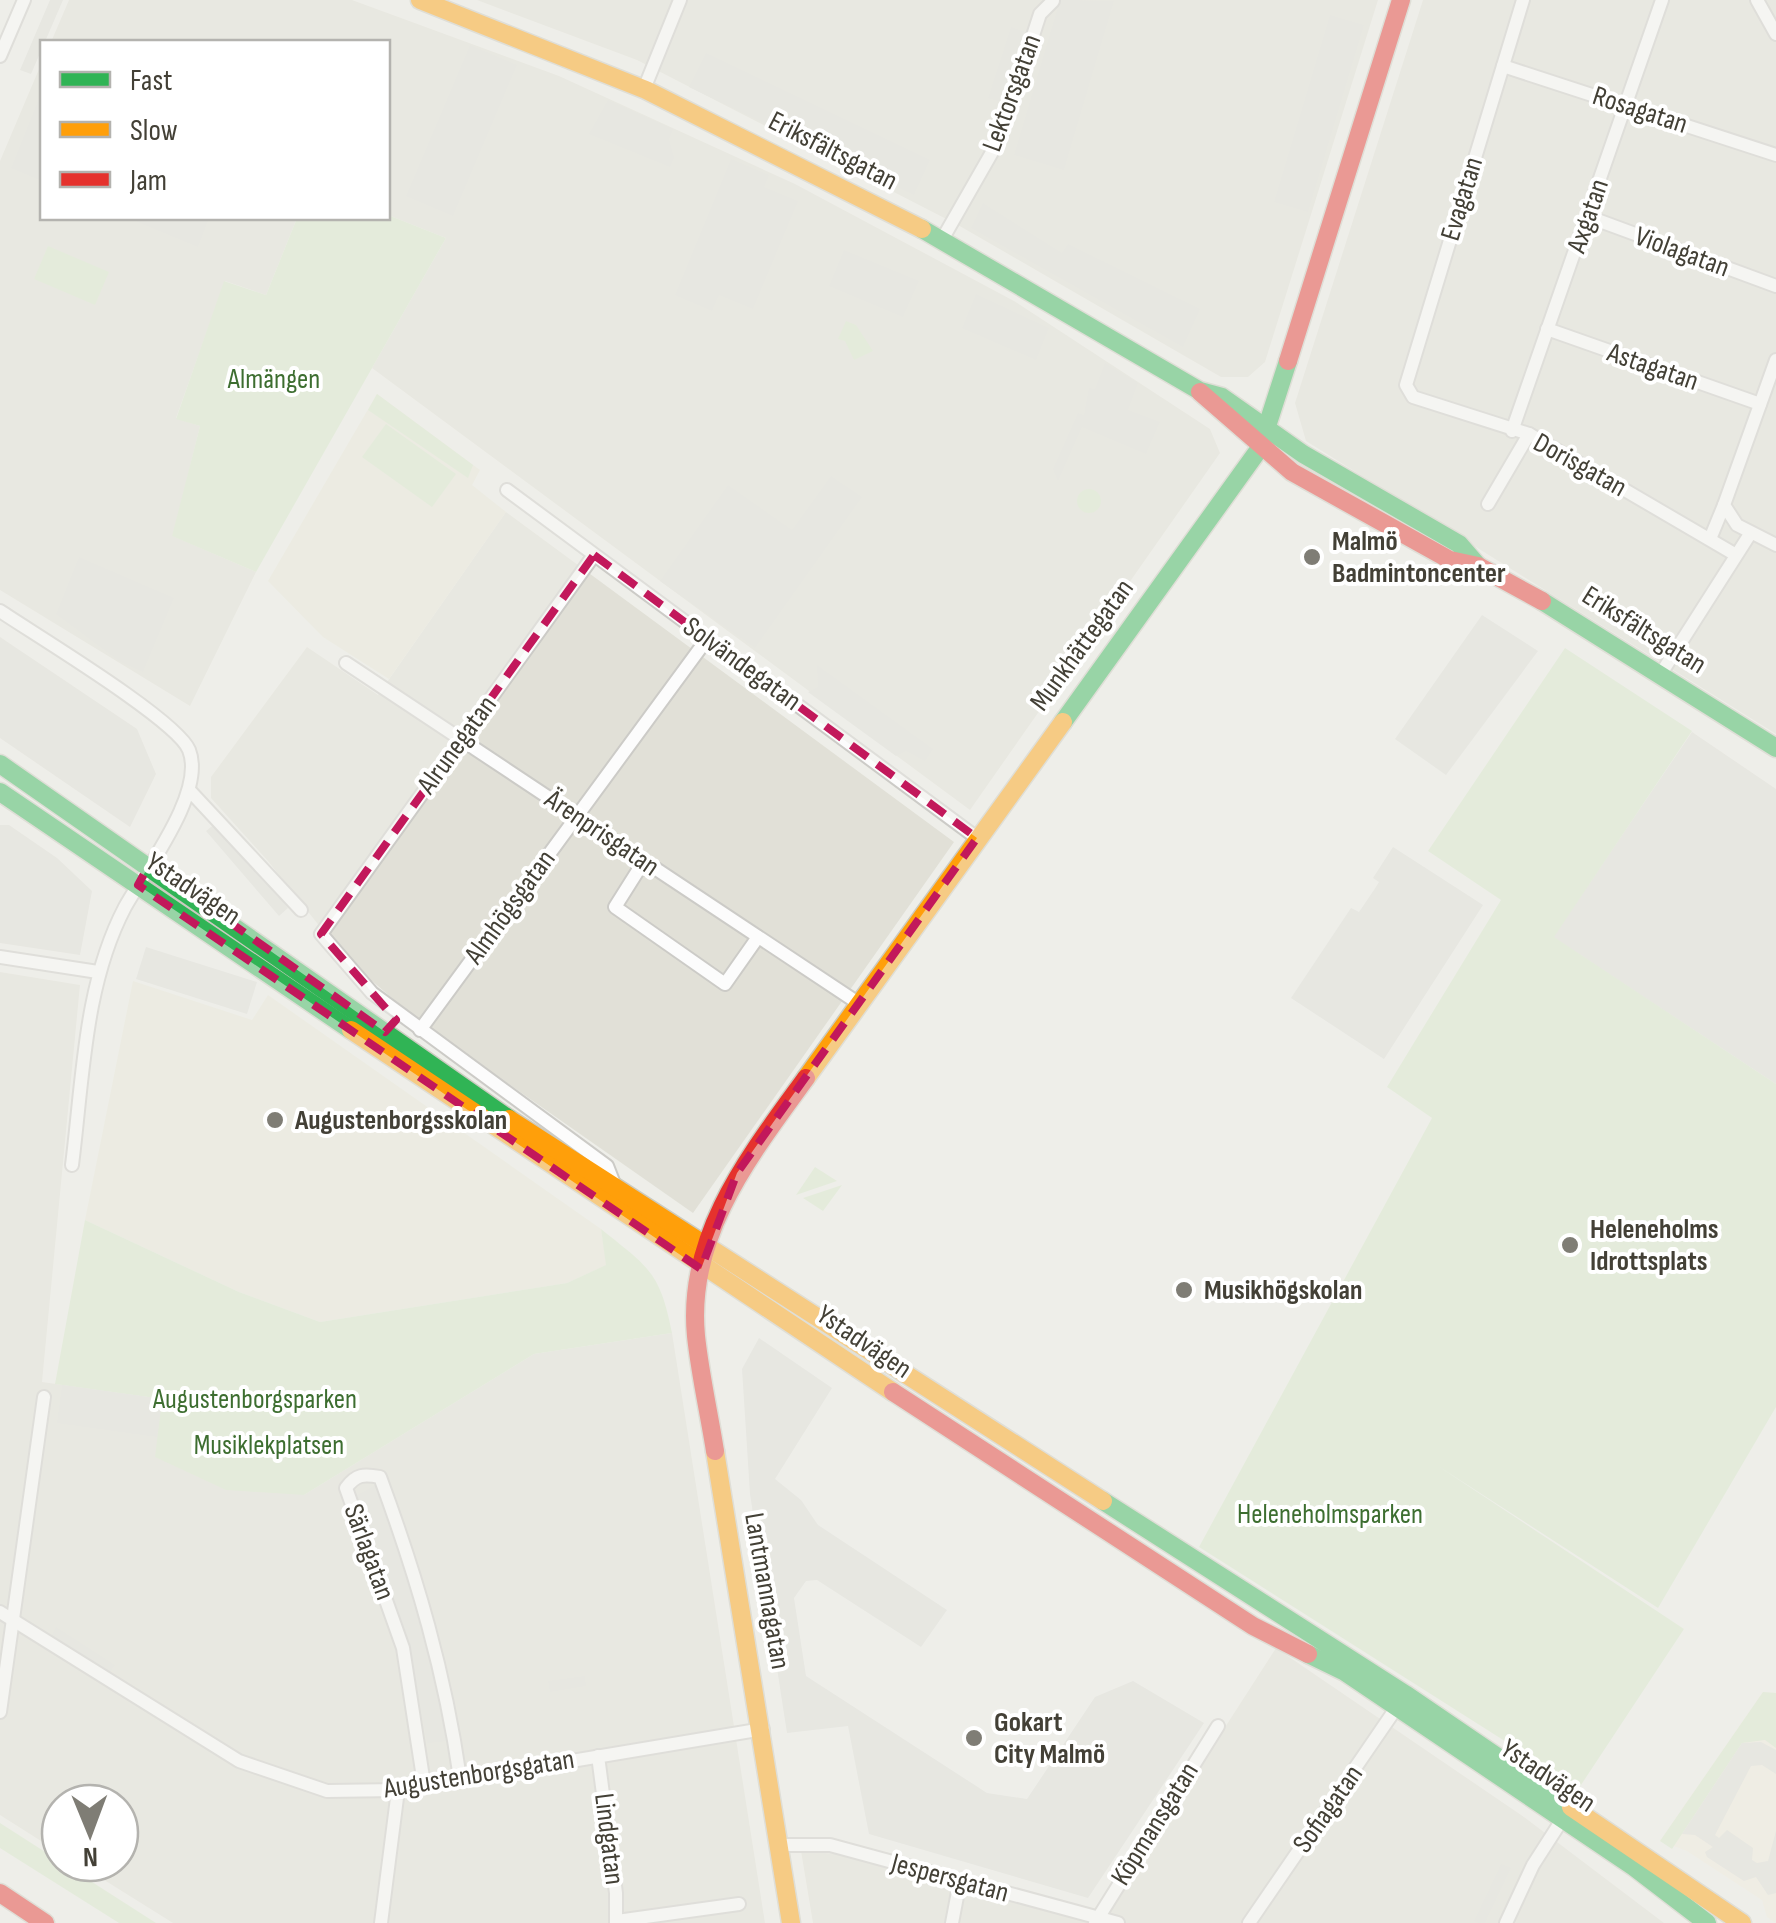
<svg xmlns="http://www.w3.org/2000/svg" width="1776" height="1923" viewBox="0 0 1776 1923" font-family="'Sofia Sans Condensed',sans-serif">
<style>
.residential{fill:#e1e0d7}
.commercial{fill:#f0ebdd}
.industrial{fill:#deddd7}
.education{fill:#e8e7d9}
.green{fill:#d7e7cb}
.parking{fill:#ddddd8}
.lines{fill:none;stroke-linecap:round;stroke-linejoin:round}
.street-casing{stroke:#cccbc7;stroke-width:16}
.fast-casing{stroke:#cccbc0;stroke-width:21}
.slow-casing{stroke:#cccbc0;stroke-width:21}
.jam-casing{stroke:#cccbc0;stroke-width:21}
.street{stroke:#fcfcfc;stroke-width:12}
.fast{stroke:#30b455;stroke-width:18}
.slow{stroke:#ff9f0a;stroke-width:18}
.jam{stroke:#e5322d;stroke-width:18}
.marked{fill:none;stroke:#c2185b;stroke-width:8;stroke-dasharray:20 12;stroke-linejoin:round}
.poi-dot{fill:#7f7d75;stroke:#fff;stroke-width:4}
.labels{text-anchor:middle;dominant-baseline:central;stroke-width:8;stroke-linejoin:round;paint-order:stroke}
.street-label{font-size:28px;fill:#434036;stroke:#fff}
.park-label{font-size:28px;fill:#3d6e30;stroke:#fff}
.poi-label{font-size:28px;font-weight:bold;fill:#434036;stroke:#fff;text-anchor:start}
</style>
<rect width="100%" height="100%" fill="#eeeee9"/>
<!-- residential -->
<g class="residential">
<path d="M69 0H352L559 76 795 184 1014 301 1210 429 1220 453 970 810 372 368 446 238 388 215V42H51Z"/>
<path d="M477 0H1378L1265 362 1248 377H1221L958 225 637 60Z"/>
<path d="M1423 0H1776V734L1306 441 1295 403Z"/>
<path d="M42 62V218H297L266 295 225 281 176 418 200 426 173 536 256 572 190 706 0 590V161Z"/>
<path d="M506 512 954 842 693 1213 420 1022 343 956 268 861 211 798V777L307 647 378 695Z"/>
<path d="M0 972 80 985 42 1382 162 1399 304 1495 534 1354 672 1333 765 1923H173L77 1863H120V1803H60V1853L0 1815Z"/>
<path d="M1276 1648 1524 1817 1664 1923H813L801 1851 850 1855 1099 1923Z"/>
</g>
<!-- commercial -->
<path class="commercial" d="M1763 1692 1776 1693V1923L1767 1917 1762 1900 1687 1851 1660 1841Z"/>
<!-- industrial -->
<g class="industrial">
<path d="M0 637 137 729 156 774 130 827 0 738Z"/>
<path d="M1692 732 1776 789V1084L1553 937Z"/>
<path d="M0 825H9L57 858 92 891 80 955 0 943Z"/>
</g>
<!-- education -->
<g class="education">
<path d="M377 394 480 470 472 485 506 512 389 679 323 637 268 581Z"/>
<path d="M133 981 252 1020 268 995 601 1229 607 1265 567 1283 320 1322 239 1292 85 1220Z"/>
</g>
<!-- green -->
<g class="green">
<path d="M388 215 446 238 256 572 172 536 200 426 176 419 224 281 266 295 297 218Z"/>
<path d="M48 246 109 272 95 305 34 279Z"/>
<path d="M846 321 856 325 873 351 854 360 845 341 838 339Z"/>
<path d="M377 394 473 465 468 478 368 410Z"/>
<path d="M386 424 456 474 432 507 362 457Z"/>
<circle cx="1089" cy="501" r="12"/>
<path d="M1565 648 1692 731 1554 937 1776 1084V1407L1658 1608 1438 1466 1684 1629 1579 1788 1199 1547 1432 1118 1387 1087 1501 900 1428 851Z"/>
<path d="M815 1167 837 1181 796 1195Z"/>
<path d="M842 1185 823 1211 803 1198Z"/>
<path d="M85 1220 239 1292 320 1322 567 1283 606 1265 601 1229C648 1267 660 1271 672 1333L534 1354 304 1495 226 1490 155 1457 162 1399 55 1384Z"/>
<path d="M1763 1692 1776 1693V1748L1765 1740 1742 1743 1672 1849 1660 1841Z"/>
<path d="M0 1823 156 1923H119L0 1848Z"/>
</g>
<!-- parking -->
<g class="parking">
<path d="M50 0H63L31 74 20 70Z"/>
<path d="M1060 0 1114 1 1064 170 1014 155Z"/>
<path d="M1330 15 1364 25 1308 212 1274 202Z"/>
<path d="M1011 27 1025 32 1002 102 988 98Z"/>
<path d="M470 45 517 65 453 216 406 196Z"/>
<path d="M706 53 930 160 914 195 689 87Z"/>
<path d="M39 98 42 100V181L11 168Z"/>
<path d="M608 100 673 129 669 139 674 158 670 167 589 134Z"/>
<path d="M731 159 769 175 764 187 798 201 753 309 719 295 712 311 675 295Z"/>
<path d="M983 203 1062 253 1068 244 1200 309 1183 347 971 228Z"/>
<path d="M128 218H209L198 247Z"/>
<path d="M844 250 919 281 903 317 829 286Z"/>
<path d="M976 294 1049 328 1036 360 962 328Z"/>
<path d="M1105 363 1138 383 1128 410 1160 422 1146 454 1082 427 1058 481 1053 469 1078 413 1084 415 1089 388 1095 389Z"/>
<path d="M831 476 862 497 755 648 660 581 728 485 792 530Z"/>
<path d="M79 557 174 598 143 672 119 661 56 614Z"/>
<path d="M1482 615 1538 651 1446 775 1395 739Z"/>
<path d="M817 665 933 749 925 761 906 751 896 756 808 692 818 687Z"/>
<path d="M216 823 288 908 279 916 206 831Z"/>
<path d="M1393 847 1483 905 1384 1059 1291 998 1351 908 1359 912 1374 890 1379 882 1373 878Z"/>
<path d="M146 947 257 982 247 1014 136 979Z"/>
<path d="M759 1338 832 1388 775 1479 801 1500 818 1525 947 1610 921 1647 817 1580 806 1581 794 1598 806 1676 987 1793 1027 1799 1095 1697 1133 1681 1204 1723 1088 1898 869 1834 848 1726 787 1733 750 1494 742 1369Z"/>
<path d="M62 1385 162 1399 157 1437 57 1423Z"/>
<path d="M376 1485 432 1644 450 1741 427 1743 409 1646 357 1495Z"/>
<path d="M56 1627 115 1665 109 1673 51 1636Z"/>
<path d="M585 1676 586 1686 550 1692 548 1681Z"/>
<path d="M1761 1742 1776 1750V1774L1762 1765 1751 1766 1715 1835 1719 1838 1727 1830 1753 1848 1752 1860 1757 1863 1768 1861 1776 1831V1893L1768 1895 1756 1877 1744 1881 1707 1857 1705 1852 1713 1847 1695 1835 1682 1834 1742 1743Z"/>
<path d="M1501 1864 1511 1868 1485 1923H1479L1474 1921Z"/>
</g>
<g class="lines">
<defs>
<g id="street">
<path d="M1523 0 1406 385 1413 397 1529 434 1736 555"/>
<path d="M1757 0 1776 34"/>
<path d="M0 56 24 0"/>
<path d="M1503 66 1776 155"/>
<path d="M644 89 680 0"/>
<path d="M1589 217 1776 286"/>
<path d="M943 238 999 140 1040 14 1053 1"/>
<path d="M1547 329 1760 404"/>
<path d="M1776 360 1724 505 1737 525 1776 545"/>
<path d="M1512 431 1662 0"/>
<path d="M507 490 977 838"/>
<path d="M1488 504 1529 434"/>
<path d="M1710 539 1724 505"/>
<path d="M594 555 321 934 372 993 607 1166 616 1189"/>
<path d="M0 611C34 634 177 720 189 750 206 792 146 869 125 907 84 985 83 1079 72 1165"/>
<path d="M346 663 858 1003"/>
<path d="M1662 672 1750 534"/>
<path d="M190 791 301 910"/>
<path d="M644 861 615 907 725 984 758 937"/>
<path d="M0 957 98 972"/>
<path d="M420 1030 707 639"/>
<path d="M0 1612 239 1761 327 1791 398 1790 763 1729"/>
<path d="M0 1712 44 1397"/>
<path d="M598 1756 616 1893V1923"/>
<path d="M424 1784 403 1648 346 1488C356 1474 364 1474 380 1477 417 1577 445 1673 460 1778"/>
<path d="M781 1845H830L1118 1923"/>
<path d="M617 1921 739 1904"/>
<path d="M381 1923 398 1790"/>
<path d="M952 1923 960 1881"/>
<path d="M1095 1923 1218 1726"/>
<path d="M1249 1923 1401 1701"/>
<path d="M1506 1923 1533 1865 1567 1812"/>
</g>
<g id="fast">
<path d="M922 229 1200 391 1222 397 1303 454 1459 544 1478 566"/>
<path d="M1542 601 1776 748"/>
<path d="M1063 722 1260 448 1288 361"/>
<path d="M0 764 509 1119"/>
<path d="M0 792 351 1030"/>
<path d="M1103 1501 1405 1694 1571 1807"/>
<path d="M1308 1654 1345 1672 1634 1867 1707 1923"/>
</g>
<g id="slow">
<path d="M420 0 646 90 922 229"/>
<path d="M351 1030 893 1392"/>
<path d="M806 1078 1063 722"/>
<path d="M509 1119 1103 1501"/>
<path d="M715 1451 791 1923"/>
<path d="M1571 1807 1742 1923"/>
</g>
<g id="jam">
<path d="M1288 361 1401 0"/>
<path d="M1200 392 1292 472 1450 560 1478 566 1542 601"/>
<path d="M893 1392 1253 1626 1308 1654"/>
<path d="M715 1451C709 1413 700 1374 696 1336 686 1235 751 1154 806 1078"/>
<path d="M0 1893 45 1923"/>
</g>
</defs>
<!-- street casing -->
<use href="#street" class="street-casing"/>
<!-- fast casing -->
<use href="#fast" class="fast-casing"/>
<!-- slow casing -->
<use href="#slow" class="slow-casing"/>
<!-- jam casing -->
<use href="#jam" class="jam-casing"/>
<!-- street -->
<use href="#street" class="street"/>
<!-- fast -->
<use href="#fast" class="fast"/>
<!-- slow -->
<use href="#slow" class="slow"/>
<!-- jam -->
<use href="#jam" class="jam"/>
</g>
<!-- marked area -->
<path d="M0 0H1776V1923H0ZM594 555 977 838 737 1173 701 1269 138 885 149 865 385 1032 396 1020 321 934Z" fill="#eeeee9" fill-opacity=".55" fill-rule="evenodd"/>
<path class="marked" d="M594 555 977 838 737 1173 701 1269 138 885 149 865 385 1032 396 1020 321 934Z"/>
<!-- markers -->
<g class="poi-dot">
<circle cx="1312" cy="557" r="10"/>
<circle cx="275" cy="1120" r="10"/>
<circle cx="1570" cy="1245" r="10"/>
<circle cx="1184" cy="1290" r="10"/>
<circle cx="974" cy="1738" r="10"/>
</g>
<g class="labels">
<!-- street labels -->
<g class="street-label">
<text transform="translate(1012 93) rotate(-70)">Lektorsgatan</text>
<text transform="translate(1640 110) rotate(18)">Rosagatan</text>
<text transform="translate(833 151) rotate(27)">Eriksfältsgatan</text>
<text transform="translate(1462 199) rotate(-73)">Evagatan</text>
<text transform="translate(1588 216) rotate(-71)">Axgatan</text>
<text transform="translate(1682 252) rotate(20)">Violagatan</text>
<text transform="translate(1653 367) rotate(19)">Astagatan</text>
<text transform="translate(1580 465) rotate(29)">Dorisgatan</text>
<text transform="translate(1644 630) rotate(32)">Eriksfältsgatan</text>
<text transform="translate(1082 645) rotate(-54)">Munkhättegatan</text>
<text transform="translate(742 664) rotate(36)">Solvändegatan</text>
<text transform="translate(457 745) rotate(-54)">Alrunegatan</text>
<text transform="translate(602 833) rotate(34)">Ärenprisgatan</text>
<text transform="translate(193 889) rotate(34)">Ystadvägen</text>
<text transform="translate(510 907) rotate(-54)">Almhögsgatan</text>
<text transform="translate(864 1342) rotate(34)">Ystadvägen</text>
<text transform="translate(369 1552) rotate(70)">Särlagatan</text>
<text transform="translate(767 1591) rotate(80)">Lantmannagatan</text>
<text transform="translate(479 1774) rotate(-9)">Augustenborgsgatan</text>
<text transform="translate(1548 1776) rotate(34)">Ystadvägen</text>
<text transform="translate(1328 1809) rotate(-55)">Sofiagatan</text>
<text transform="translate(1155 1824) rotate(-58)">Köpmansgatan</text>
<text transform="translate(609 1839) rotate(83)">Lindgatan</text>
<text transform="translate(950 1878) rotate(15)">Jespersgatan</text>
</g>
<!-- park labels -->
<g class="park-label">
<text x="274" y="379">Almängen</text>
<text x="255" y="1399">Augustenborgsparken</text>
<text x="269" y="1445">Musiklekplatsen</text>
<text x="1330" y="1514">Heleneholmsparken</text>
</g>
<!-- poi labels -->
<g class="poi-label">
<text x="1332" y="541">Malmö<tspan x="1332" dy="32">Badmintoncenter</tspan></text>
<text x="295" y="1120">Augustenborgsskolan</text>
<text x="1590" y="1229">Heleneholms<tspan x="1590" dy="32">Idrottsplats</tspan></text>
<text x="1204" y="1290">Musikhögskolan</text>
<text x="994" y="1722">Gokart<tspan x="994" dy="32">City Malmö</tspan></text>
</g>
</g>
<!-- legend -->
<rect x="40" y="40" width="350" height="180" fill="#ffffff" stroke="#b4b3af" stroke-width="2.5"/>
<rect x="60" y="72" width="50" height="15" fill="#30b455" stroke="#b4b3af" stroke-width="2.5"/>
<text x="130" y="90" font-size="30" fill="#434036">Fast</text>
<rect x="60" y="122" width="50" height="15" fill="#ff9f0a" stroke="#b4b3af" stroke-width="2.5"/>
<text x="130" y="140" font-size="30" fill="#434036">Slow</text>
<rect x="60" y="172" width="50" height="15" fill="#e5322d" stroke="#b4b3af" stroke-width="2.5"/>
<text x="130" y="190" font-size="30" fill="#434036">Jam</text>
<!-- north arrow -->
<g transform="translate(90 1833) rotate(179)"><circle r="48" fill="#ffffff" stroke="#b4b3af" stroke-width="2.5"/>
<path d="M0-8L18 38L0 25L-18 38Z" fill="#7f7d75"/>
<text y="-15" font-size="28" font-weight="bold" text-anchor="middle" fill="#434036">N</text>
</g>
</svg>
